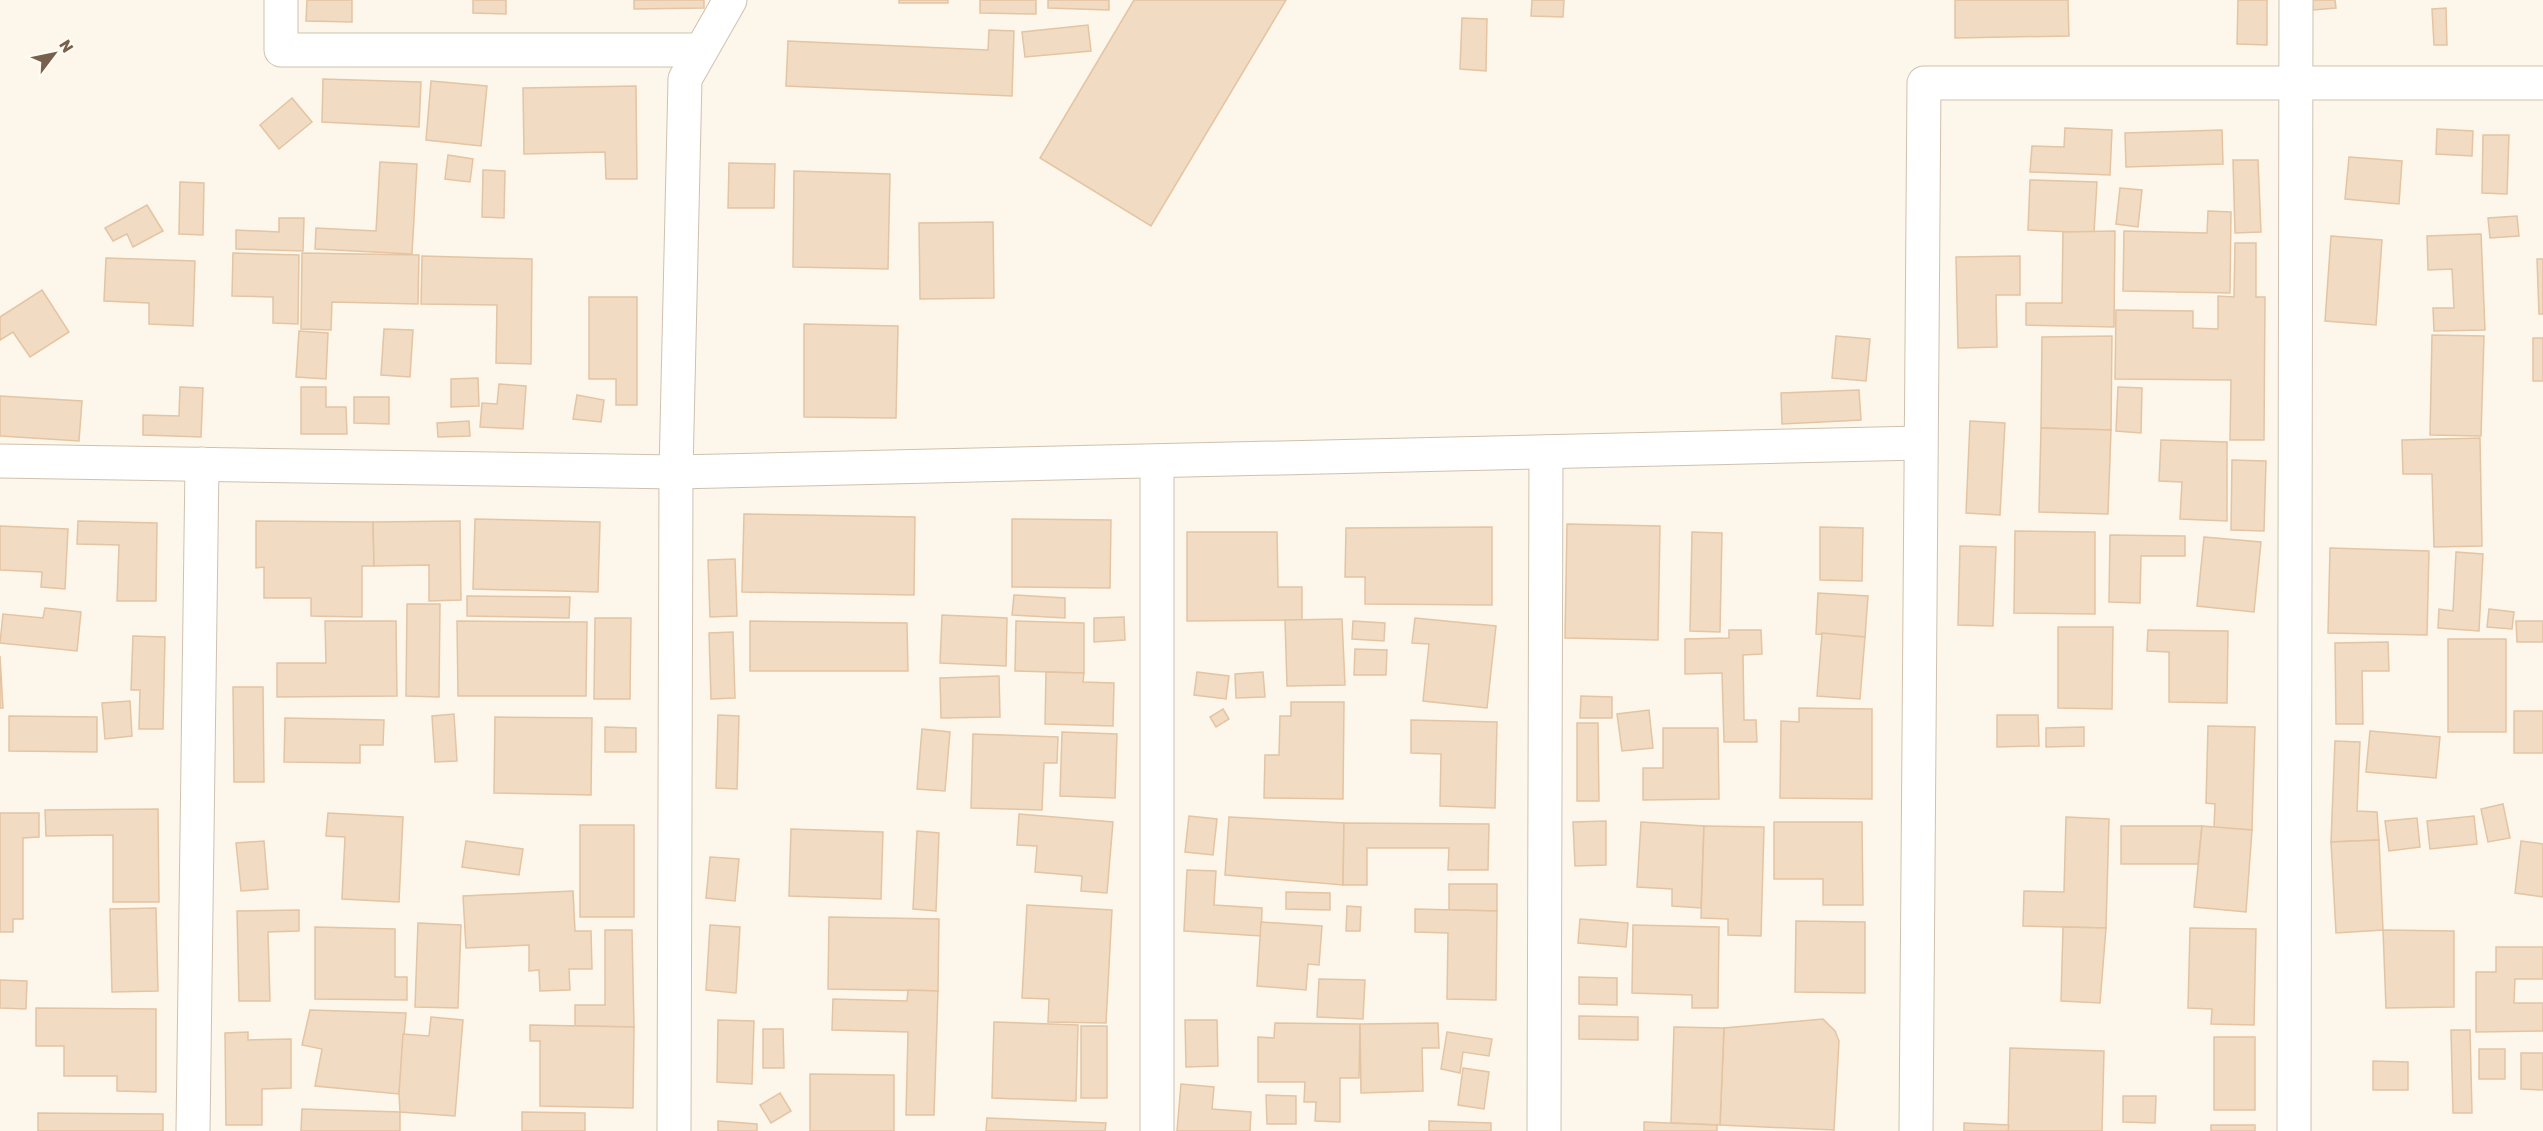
<svg xmlns="http://www.w3.org/2000/svg" width="2543" height="1131" viewBox="0 0 2543 1131" font-family="Rubik,sans-serif">
<style>
.building{fill:#f1dbc2;stroke:#e4c4a2;stroke-width:1.5}
.lines{fill:none;stroke-linecap:round;stroke-linejoin:round}
.minor-casing{stroke:#cfc1af;stroke-width:35}
.minor{stroke:#fff;stroke-width:33}
</style>
<rect width="100%" height="100%" fill="#fcf7ea"/>
<!-- building -->
<g class="building">
<path d="M307 0H352V22L306 21Z"/>
<path d="M473 0H506V14L473 13Z"/>
<path d="M634 0H704V8L634 9Z"/>
<rect x="899" y="0" width="49" height="3"/>
<path d="M980 0H1036V14L980 13Z"/>
<path d="M1048 0H1109V10L1048 8Z"/>
<path d="M1134 0H1286L1151 226 1040 158Z"/>
<path d="M1532 0H1564L1563 17 1531 16Z"/>
<path d="M1955 0H2068L2069 36 1955 38Z"/>
<path d="M2238 0H2267V45L2237 44Z"/>
<path d="M2312 0H2335L2336 8 2313 10Z"/>
<path d="M2446 8 2447 45H2434L2432 9Z"/>
<path d="M1462 18 1487 19 1486 71 1460 69Z"/>
<path d="M1088 25 1091 51 1025 57 1022 32Z"/>
<path d="M989 30 1014 31 1012 96 786 86 788 41 988 50Z"/>
<path d="M323 79 421 82 419 127 322 122Z"/>
<path d="M431 81 487 86 481 146 426 140Z"/>
<path d="M636 86 637 179H606L605 152 524 154 523 88Z"/>
<path d="M292 98 312 122 279 149 260 125Z"/>
<path d="M2065 128 2112 130 2110 175 2030 172 2032 146 2064 147Z"/>
<path d="M2437 129 2473 131 2472 156 2436 154Z"/>
<path d="M2222 130 2223 164 2126 167 2125 133Z"/>
<path d="M2483 135H2509L2507 194 2482 193Z"/>
<path d="M448 155 473 159 470 182 445 179Z"/>
<path d="M2349 157 2402 161 2399 204 2345 199Z"/>
<path d="M2233 160H2258L2261 232 2235 233Z"/>
<path d="M380 162 417 164 412 254 315 249 316 228 376 231Z"/>
<path d="M729 163 775 164 774 208H728Z"/>
<path d="M483 170 505 171 504 218 482 217Z"/>
<path d="M794 171 890 174 888 269 793 267Z"/>
<path d="M2030 180 2097 182 2094 233 2028 230Z"/>
<path d="M180 182 204 183 203 235 179 234Z"/>
<path d="M2120 188 2142 190 2138 227 2116 224Z"/>
<path d="M147 205 163 231 133 247 127 234 113 241 105 228Z"/>
<path d="M2208 211 2231 212 2230 293 2123 291 2124 231 2207 233Z"/>
<path d="M2517 216 2519 236 2490 238 2488 218Z"/>
<path d="M279 218H304L303 251 236 249V230L279 232Z"/>
<path d="M993 222 994 298 920 299 919 223Z"/>
<path d="M2115 231 2114 327 2026 325V303H2062L2063 232Z"/>
<path d="M2481 234 2485 330 2434 331 2433 308H2454L2452 269 2428 270 2427 236Z"/>
<path d="M2331 236 2382 240 2376 325 2325 321Z"/>
<path d="M2235 243H2256V297H2265L2264 440H2230L2231 380 2115 379 2116 310 2193 311V328L2218 329V296L2234 297Z"/>
<path d="M233 253 299 255 298 324 273 323V297L232 296Z"/>
<path d="M302 253 419 255 418 304 332 302 331 330 301 329Z"/>
<path d="M422 256 532 259 531 364 496 363 497 305 421 304Z"/>
<path d="M2020 256V295H1996L1997 347 1958 348 1956 257Z"/>
<path d="M106 258 195 261 193 326 149 324V303L104 301Z"/>
<path d="M2537 259H2543V314H2539Z"/>
<path d="M42 290 69 332 30 357 13 332 0 340V317Z"/>
<path d="M589 297H637V405H616V379H589Z"/>
<path d="M804 324 898 326 896 418 804 417Z"/>
<path d="M384 329 413 330 410 377 381 375Z"/>
<path d="M299 331 328 333 326 379 296 377Z"/>
<path d="M2432 335 2484 336 2481 436 2430 435Z"/>
<path d="M1836 336 1870 339 1866 381 1832 378Z"/>
<path d="M2112 336 2111 430 2041 428 2042 337Z"/>
<rect x="2533" y="338" width="10" height="43"/>
<path d="M478 378 479 406 451 407V379Z"/>
<path d="M499 384 526 386 523 429 480 427 482 403 497 404Z"/>
<path d="M180 387 203 388 201 437 143 435V415L179 416Z"/>
<path d="M301 387H326V407H346L347 434H301Z"/>
<path d="M2118 387 2142 388 2141 433 2116 431Z"/>
<path d="M1859 390 1861 420 1782 424 1781 393Z"/>
<path d="M577 395 604 400 601 422 573 419Z"/>
<path d="M0 396 82 401 79 441 0 436Z"/>
<path d="M354 397H389V424L354 423Z"/>
<path d="M469 421 470 436 438 437 437 423Z"/>
<path d="M1970 421 2005 423 2000 515 1966 513Z"/>
<path d="M2041 428 2111 430 2108 514 2039 512Z"/>
<path d="M2480 438 2482 546 2434 547 2432 474H2403L2402 440Z"/>
<path d="M2161 440 2227 442V521L2180 519 2182 482 2159 481Z"/>
<path d="M2232 460 2266 461 2264 531 2231 530Z"/>
<path d="M744 514 915 517 914 595 742 592Z"/>
<path d="M475 519 600 522 598 592 473 589Z"/>
<path d="M1012 519 1111 520 1110 588 1012 587Z"/>
<path d="M78 521 157 523 156 601H117L119 545 77 544Z"/>
<path d="M256 521 373 522 374 566H362V617L311 616V598H264V567L256 568Z"/>
<path d="M460 521 461 600 429 601V565L374 566 373 522Z"/>
<path d="M1567 524 1660 526 1658 640 1565 638Z"/>
<path d="M0 526 68 529 65 589 41 587 42 572 0 570Z"/>
<path d="M1492 527V605L1365 604V577H1345L1346 528Z"/>
<path d="M1820 527 1863 528 1862 581 1820 580Z"/>
<path d="M2015 531 2095 532V614L2014 613Z"/>
<path d="M1187 532H1277L1278 587H1302V620L1187 621Z"/>
<path d="M1692 532 1722 533 1720 632 1690 631Z"/>
<path d="M2110 535 2185 536V556H2141L2140 603 2109 602Z"/>
<path d="M2204 537 2261 542 2254 612 2197 606Z"/>
<path d="M1960 546 1996 547 1993 626 1958 625Z"/>
<path d="M2330 548 2429 551 2427 635 2328 633Z"/>
<path d="M2456 552 2483 554 2479 631 2438 628 2439 609 2453 611Z"/>
<path d="M735 559 737 616 710 617 708 560Z"/>
<path d="M1818 593 1868 596 1865 637 1816 634Z"/>
<path d="M1014 595 1065 598V618L1012 615Z"/>
<path d="M467 596 570 597 569 618 467 616Z"/>
<path d="M407 604H440L439 697 406 696Z"/>
<path d="M45 608 81 612 77 651 0 643 3 614 43 618Z"/>
<path d="M2489 609 2514 612 2512 629 2487 627Z"/>
<path d="M942 615 1007 618 1006 666 940 663Z"/>
<path d="M1124 617 1125 640 1094 642V618Z"/>
<path d="M595 618H631L630 699H594Z"/>
<path d="M1415 618 1496 626 1487 708 1423 701 1429 644 1412 643Z"/>
<path d="M1342 619 1345 685 1287 686 1285 620Z"/>
<path d="M325 621H396L397 696 277 697V663H326Z"/>
<path d="M457 621 587 622 586 696H458Z"/>
<path d="M750 621 907 623 908 671H750Z"/>
<path d="M1016 621 1084 623V673L1015 671Z"/>
<path d="M1353 621 1385 623 1384 641 1352 639Z"/>
<path d="M2516 621H2543V642H2517Z"/>
<path d="M2058 627H2113L2112 709 2058 708Z"/>
<path d="M1729 630H1761L1762 654 1743 655 1744 720H1756L1757 742H1724L1722 673 1685 674V639L1729 638Z"/>
<path d="M2148 630 2228 631 2227 703 2169 702V652L2147 651Z"/>
<path d="M733 632 735 698 711 699 709 633Z"/>
<path d="M1822 633 1865 637 1860 699 1817 696Z"/>
<path d="M133 636 165 637 163 729H139L140 690H131Z"/>
<rect x="2448" y="639" width="58" height="93"/>
<path d="M2388 642 2389 671H2362L2363 724H2336L2335 643Z"/>
<path d="M1355 649 1387 650 1386 675H1354Z"/>
<path d="M0 656 3 708H0Z"/>
<path d="M1046 672 1084 673 1083 682 1114 683 1113 726 1045 724Z"/>
<path d="M1197 672 1229 676 1226 699 1194 695Z"/>
<path d="M1263 672 1265 697 1236 698 1235 674Z"/>
<path d="M999 676 1000 717 941 718 940 678Z"/>
<path d="M233 687H263L264 782H234Z"/>
<path d="M1581 696 1612 697V718H1580Z"/>
<path d="M130 701 132 736 105 739 102 703Z"/>
<path d="M1291 702H1344L1343 799 1264 798 1265 755H1279L1280 716H1291Z"/>
<path d="M1799 708 1872 709V799L1780 798 1781 721 1799 722Z"/>
<path d="M1223 709 1229 719 1216 727 1210 717Z"/>
<path d="M1649 710 1653 748 1622 751 1617 714Z"/>
<rect x="2514" y="711" width="29" height="42"/>
<path d="M454 714 457 761 435 762 432 716Z"/>
<path d="M718 715 739 716 737 789 716 788Z"/>
<path d="M1997 715H2038L2039 746 1997 747Z"/>
<path d="M9 716 97 717V752L9 751Z"/>
<path d="M495 717 592 718 591 795 494 793Z"/>
<path d="M285 718 384 720 383 745H360V763L284 762Z"/>
<path d="M1411 720 1497 722 1495 808 1440 806 1441 754 1411 753Z"/>
<path d="M1577 723H1598L1599 801H1577Z"/>
<path d="M2208 726 2255 727 2252 830 2214 828 2215 804 2206 803Z"/>
<path d="M605 727 636 728V752H605Z"/>
<path d="M2084 727V746L2046 747V728Z"/>
<path d="M1663 728H1718L1719 799 1643 800V768H1663Z"/>
<path d="M922 729 950 732 945 791 917 789Z"/>
<path d="M2370 731 2440 737 2436 778 2366 772Z"/>
<path d="M1062 732 1117 734 1115 798 1060 796Z"/>
<path d="M973 734 1058 737 1057 763H1044L1042 810 971 808Z"/>
<path d="M2335 741 2360 742 2357 811 2377 812 2379 840 2331 842Z"/>
<path d="M2503 804 2510 838 2488 842 2481 809Z"/>
<path d="M158 809 159 902H113V835L46 836 45 810Z"/>
<path d="M0 813H39V837L23 838V919H13V932H0Z"/>
<path d="M328 813 403 817 399 902 342 899 345 837 326 836Z"/>
<path d="M1019 814 1113 822 1107 893 1081 891 1082 876 1035 872 1037 846 1017 845Z"/>
<path d="M1189 816 1217 819 1213 855 1185 852Z"/>
<path d="M2474 816 2477 844 2430 849 2427 821Z"/>
<path d="M1229 817 1344 823 1343 885 1225 875Z"/>
<path d="M2066 817 2109 819 2106 928 2023 926 2024 891 2064 892Z"/>
<path d="M2417 818 2420 847 2389 851 2385 821Z"/>
<path d="M1606 821V865L1575 866 1573 822Z"/>
<path d="M1641 822 1704 826 1701 908 1672 906V889L1637 887Z"/>
<path d="M1774 822H1862L1863 905H1823V879H1774Z"/>
<path d="M1344 823 1489 824 1488 870H1448L1449 848H1367V885H1343Z"/>
<rect x="580" y="825" width="54" height="92"/>
<path d="M1704 826 1764 827 1761 936 1728 935V919L1701 918Z"/>
<path d="M2121 826H2202L2198 864H2121Z"/>
<path d="M2202 826 2252 830 2246 912 2194 907Z"/>
<path d="M791 829 883 832 881 899 789 896Z"/>
<path d="M917 831 939 833 936 911 913 909Z"/>
<path d="M2379 840 2383 930 2336 933 2331 842Z"/>
<path d="M264 841 268 889 241 891 236 843Z"/>
<path d="M466 841 523 849 519 875 462 867Z"/>
<path d="M2521 841 2543 844V897L2515 893Z"/>
<path d="M710 857 739 859 735 901 706 898Z"/>
<path d="M1187 870 1216 871 1214 905 1262 908 1261 936 1184 931Z"/>
<path d="M1449 884H1497V911L1449 910Z"/>
<path d="M573 891 575 931H591L592 969H569L570 990 540 991 539 970 529 971V945L466 948 463 896Z"/>
<path d="M1286 892 1330 893V910L1286 909Z"/>
<path d="M1027 905 1112 910 1106 1023 1048 1022 1049 999 1022 998Z"/>
<path d="M1347 906 1361 907 1360 931H1346Z"/>
<path d="M156 908 158 991 112 992 110 909Z"/>
<path d="M1415 909 1497 911 1496 1000 1447 999 1448 933 1415 932Z"/>
<path d="M299 910V931L268 932 270 1001H239L237 911Z"/>
<path d="M829 917 939 919 938 991 828 989Z"/>
<path d="M1580 919 1628 923 1626 947 1578 943Z"/>
<path d="M1796 921 1865 922V993L1795 992Z"/>
<path d="M1261 922 1322 926 1319 965 1308 964 1306 990 1257 986Z"/>
<path d="M418 923 461 925 458 1008 415 1007Z"/>
<path d="M710 925 740 927 736 993 706 990Z"/>
<path d="M1633 925 1719 927 1718 1008H1692V995L1632 993Z"/>
<path d="M315 927 395 929V977H407V1000L315 999Z"/>
<path d="M2063 927 2106 928 2100 1003 2061 1001Z"/>
<path d="M2190 928 2256 929 2254 1025 2211 1024 2212 1009 2188 1008Z"/>
<path d="M605 930H632L634 1027 575 1026V1005H605Z"/>
<path d="M2383 930 2454 931V1007L2386 1008Z"/>
<path d="M2496 947H2543V979H2515L2514 1003H2543V1031L2476 1032V972H2496Z"/>
<path d="M1579 977 1617 978V1005L1579 1004Z"/>
<path d="M1319 979 1365 980 1363 1019 1317 1017Z"/>
<path d="M0 980 27 981 26 1009 0 1008Z"/>
<path d="M908 990 938 991 934 1115H906L908 1032 832 1030 833 999 907 1001Z"/>
<path d="M36 1008 156 1009V1092L117 1091V1076H64V1046H36Z"/>
<path d="M310 1010 406 1013 399 1094 315 1086 322 1049 302 1045Z"/>
<path d="M1579 1016 1638 1017V1040L1579 1039Z"/>
<path d="M431 1017 463 1020 455 1116 400 1112 399 1094 403 1034 429 1036Z"/>
<path d="M1823 1019 1835 1031 1839 1041 1834 1130 1720 1125 1724 1028Z"/>
<path d="M718 1020 754 1021 752 1084 717 1082Z"/>
<path d="M1185 1020H1217L1218 1066 1186 1067Z"/>
<path d="M994 1022 1078 1025 1076 1101 992 1098Z"/>
<path d="M1275 1023 1360 1024 1359 1078H1340V1122L1315 1121 1316 1102H1304L1305 1082H1258V1037L1274 1038Z"/>
<path d="M1438 1023 1439 1048H1422L1423 1091 1361 1093 1360 1024Z"/>
<path d="M530 1025 634 1027 633 1108 540 1106V1041H530Z"/>
<rect x="1081" y="1026" width="26" height="72"/>
<path d="M1674 1027 1724 1028 1720 1125 1671 1123Z"/>
<path d="M763 1029H783L784 1068H763Z"/>
<path d="M2451 1030H2470L2472 1113H2453Z"/>
<path d="M248 1032V1040L291 1039V1088L262 1089V1125H226L225 1033Z"/>
<path d="M1447 1032 1492 1039 1489 1056 1463 1052 1460 1073 1441 1069Z"/>
<rect x="2214" y="1037" width="41" height="73"/>
<path d="M2010 1048 2104 1051 2102 1131H2008Z"/>
<rect x="2479" y="1049" width="26" height="30"/>
<path d="M2521 1053H2543V1090L2521 1089Z"/>
<path d="M2373 1061 2408 1062V1090H2373Z"/>
<path d="M1463 1068 1489 1072 1484 1109 1458 1105Z"/>
<path d="M810 1074 894 1075V1131H810Z"/>
<path d="M1181 1084 1214 1087 1212 1109 1251 1112 1250 1131H1177Z"/>
<path d="M780 1093 791 1111 771 1123 760 1105Z"/>
<path d="M1266 1095 1296 1096V1124H1267Z"/>
<path d="M2123 1096H2156L2155 1123 2123 1122Z"/>
<path d="M302 1109 400 1112V1131H301Z"/>
<path d="M522 1112 585 1113V1131H522Z"/>
<path d="M38 1113 163 1114V1131H38Z"/>
<path d="M987 1118 1106 1123 1105 1131H986Z"/>
<path d="M718 1121 757 1124V1131H718Z"/>
<path d="M1429 1121 1491 1123V1131H1429Z"/>
<path d="M1644 1122 1717 1125V1131H1644Z"/>
<path d="M1964 1123 2009 1125 2008 1131H1964Z"/>
<rect x="2211" y="1125" width="44" height="6"/>
</g>
<g class="lines">
<defs>
<g id="minor">
<path d="M281 0V50H701"/>
<path d="M0 461 676 472 1920 443"/>
<path d="M193 1131 202 464"/>
<path d="M674 1131 676 472 685 79 730 0"/>
<path d="M1157 1131V461"/>
<path d="M1544 1131 1546 452"/>
<path d="M1916 1131 1924 83H2543"/>
<path d="M2294 1131 2296 0"/>
</g>
</defs>
<!-- minor casing -->
<use href="#minor" class="minor-casing"/>
<!-- minor -->
<use href="#minor" class="minor"/>
</g>
<!-- north arrow -->
<g transform="translate(54 54) rotate(58)" stroke="#fffbf0" stroke-width="4.5" paint-order="stroke">
<path d="M0-4.5L10 22L0 15L-10 22Z" fill="#77614d"/>
<text y="-9" font-size="16" font-weight="bold" text-anchor="middle" fill="#77614d">N</text>
</g>
</svg>
